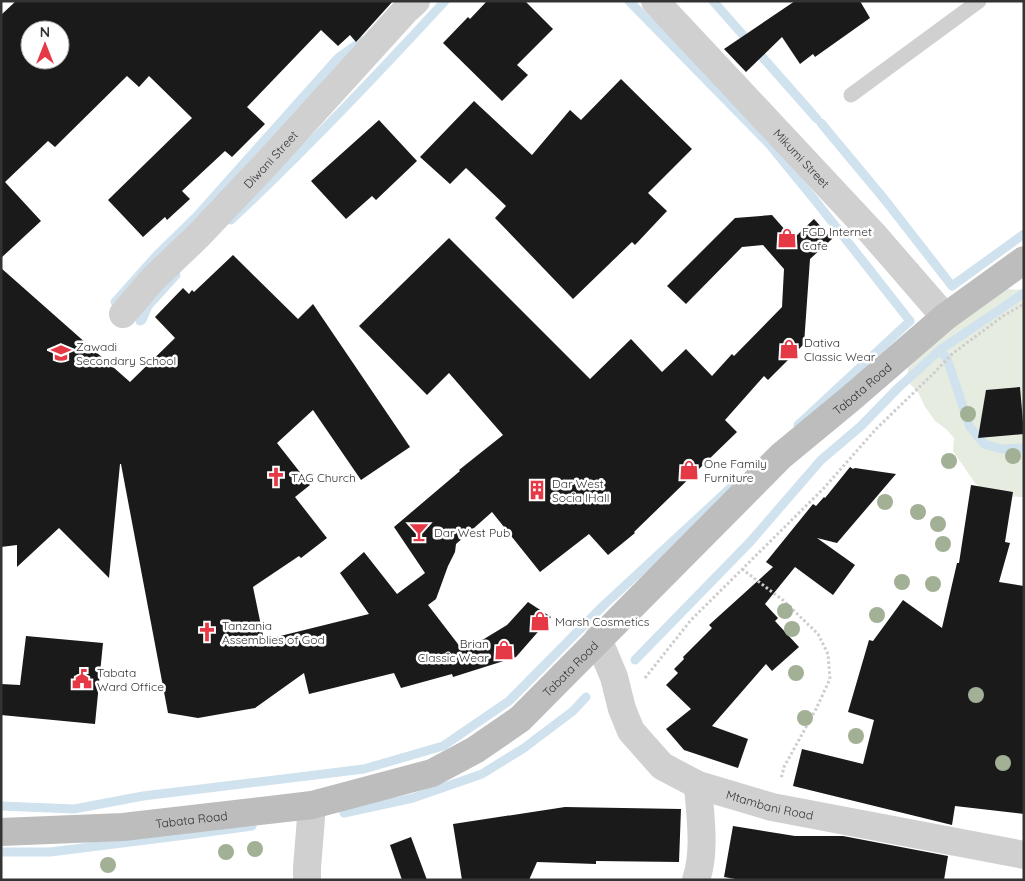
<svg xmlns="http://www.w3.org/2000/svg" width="1025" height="881" viewBox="0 0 1025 881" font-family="Quicksand,sans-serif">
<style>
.green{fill:#e6ecdf}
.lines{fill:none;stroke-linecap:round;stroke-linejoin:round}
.stream{stroke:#cfe2ee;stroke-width:9}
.building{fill:#1a1a1a;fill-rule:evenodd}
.path{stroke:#cdcdcd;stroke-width:3;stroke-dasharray:2.5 2.5;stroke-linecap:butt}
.lane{stroke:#d0d0d0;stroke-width:15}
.street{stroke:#d0d0d0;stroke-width:28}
.secondary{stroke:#bdbdbd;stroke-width:28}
.tree{fill:#a2b095}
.labels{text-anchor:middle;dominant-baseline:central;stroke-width:5;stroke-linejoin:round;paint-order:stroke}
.street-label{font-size:12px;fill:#333;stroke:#fff}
.poi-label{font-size:12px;fill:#333;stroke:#fff;text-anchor:start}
</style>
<rect width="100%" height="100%" fill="#fff"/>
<!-- green -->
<path class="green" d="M1007 289 1024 290V497L989 496 975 483 953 451 954 438 946 429 935 421 924 405 918 392 907 381 908 368 919 357 956 324Z"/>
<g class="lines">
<!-- stream -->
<g class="stream">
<path d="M629 1 769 144 818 204 910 321 798 425"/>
<path d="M713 1 817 119"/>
<path d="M821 123 885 200 952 286 1024 234"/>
<path d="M231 220C306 150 376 76 445 1"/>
<path d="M115 302 157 255 196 217 338 58 362 41"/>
<path d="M140 321 142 320 148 306 176 275"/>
<path d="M940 350 947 359 970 427 984 444 1001 449 1024 448"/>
<path d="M635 660 750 542 821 460 861 426 898 388 940 350 1024 293"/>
<path d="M1 806 74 809 143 796 364 769 443 746 509 701 604 605 739 480"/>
<path d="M344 813 413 798 482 774 524 748 573 711 586 697"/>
<path d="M1 852H50L186 835 252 826"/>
</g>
</g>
<!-- building -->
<g class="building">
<path d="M16 1H393L356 42 350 35 338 46 321 30 247 107 265 124 232 157 225 151 182 191 190 199 167 220 165 217 143 237 108 200 192 118 149 76 139 87 127 76 55 147 48 141 5 182 41 221 1 258V15ZM30 30H60V60H30Z"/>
<path d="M487 1H525L553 29 517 65 528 75 502 101 443 43 468 17 470 19Z"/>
<path d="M795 1H860L870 18 815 57 813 54 800 64 782 37 746 72 724 49Z"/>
<path d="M621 79 692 149 648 193 667 211 635 245 632 242 573 299 495 218 506 206 466 168 450 184 420 157 474 101 532 155 570 110 581 120Z"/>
<path d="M379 120 417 161 376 200 372 196 346 219 311 181Z"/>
<path d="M772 215 793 239 814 219 832 239 810 259 804 344 768 380 764 376 725 420 737 432 634 532 635 533 608 555 589 534 540 572 492 512 456 544 455 552 448 566 436 599 428 605 461 648 484 639 507 625 528 602 551 617 516 657 453 677 452 674 401 688 394 673 309 694 304 673 255 708 198 718 168 713 121 464H120L109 578 59 528 17 567V545L1 547V268L130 382 175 338 155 317 183 288 189 294 192 290 194 292 233 255 298 319 313 304 410 447 361 480 313 410 277 443 310 485 295 497 327 538 301 558 299 556 253 587 264 640 369 614 340 573 364 552 397 594 425 573 394 527 460 471 459 470 503 435 449 373 427 395 359 326 449 238 590 379 631 339 662 372 686 349 712 376 732 354 734 356 782 307 784 269 763 245 742 247 686 304 667 286 735 218Z"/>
<path d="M1020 387 1024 434 978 438 986 390Z"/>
<path d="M850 467 853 469 855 468 896 474 837 543 817 538 855 565 833 595 795 567 765 604 778 618 775 621 799 647 772 671 766 664 712 726 748 739 738 768 684 750 666 729 691 709 666 685 678 673 674 669 684 659 683 657 712 628 709 625 773 567 766 562 813 504 816 506 824 497 825 498Z"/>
<path d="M971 485 1013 492 1005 542 1010 543 999 582 1024 586V814L955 806 952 825 793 786 802 749 863 764 874 720 848 712 869 640 873 641 903 600 942 628 957 563H959Z"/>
<path d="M26 636 103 643 95 724 1 715V684L20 685Z"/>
<path d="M565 807 681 809 679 862 596 861V864L537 862 529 880H462L453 824Z"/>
<path d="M733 826 795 836H843L948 856 944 880H741L724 877Z"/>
<path d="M411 837 427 880H402L390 845Z"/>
</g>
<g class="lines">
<!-- path -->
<g class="path">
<path d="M742 569 784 601 818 634 828 654 830 679 816 709 784 767 781 779"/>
<path d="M645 678 691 620 824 488 876 429 934 373 952 354 1003 316 1024 304"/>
</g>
<!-- lane -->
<path class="lane" d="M851 95 979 1"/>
<!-- street -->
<g class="street">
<path id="s1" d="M655 1 873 234 945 317"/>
<path id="s2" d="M123 314 152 280 199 235 268 162 406 10 416 1"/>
<path id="s3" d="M598 639 614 677 622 709 631 731 662 766 698 785 772 807 1024 855"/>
<path d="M307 880V868L312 805"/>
<path d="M696 880C706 851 700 815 698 785"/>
</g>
<!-- secondary -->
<path class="secondary" id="s4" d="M1 832 123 827 312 805 432 773 475 750 520 719 781 456 850 399 945 317 1024 260"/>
</g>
<!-- trees -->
<g class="tree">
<circle cx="968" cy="414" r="8"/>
<circle cx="1013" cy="456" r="8"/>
<circle cx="949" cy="461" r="8"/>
<circle cx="885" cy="502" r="8"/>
<circle cx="918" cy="512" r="8"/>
<circle cx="938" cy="524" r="8"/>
<circle cx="943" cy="544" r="8"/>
<circle cx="902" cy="582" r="8"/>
<circle cx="933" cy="584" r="8"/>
<circle cx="785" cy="611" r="8"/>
<circle cx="877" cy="615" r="8"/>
<circle cx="792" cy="629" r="8"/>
<circle cx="796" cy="673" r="8"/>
<circle cx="976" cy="695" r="8"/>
<circle cx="805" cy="718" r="8"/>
<circle cx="856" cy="736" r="8"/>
<circle cx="1003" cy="763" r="8"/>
<circle cx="255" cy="849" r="8"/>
<circle cx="226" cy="852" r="8"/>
<circle cx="108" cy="865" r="8"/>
</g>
<!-- icons -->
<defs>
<symbol id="shop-bare" viewBox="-9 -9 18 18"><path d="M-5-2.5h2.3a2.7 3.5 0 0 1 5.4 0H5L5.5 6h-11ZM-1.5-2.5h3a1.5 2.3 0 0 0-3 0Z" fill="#e63946" stroke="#fff" stroke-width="2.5" paint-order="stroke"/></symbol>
<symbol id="school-bare" viewBox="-9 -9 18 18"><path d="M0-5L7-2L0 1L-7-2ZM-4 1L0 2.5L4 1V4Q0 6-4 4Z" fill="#e63946" stroke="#fff" stroke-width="2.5" paint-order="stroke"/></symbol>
<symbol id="church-bare" viewBox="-9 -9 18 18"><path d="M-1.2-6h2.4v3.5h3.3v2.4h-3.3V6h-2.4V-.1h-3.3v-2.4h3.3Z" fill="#e63946" stroke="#fff" stroke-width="2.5" paint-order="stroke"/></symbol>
<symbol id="building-bare" viewBox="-9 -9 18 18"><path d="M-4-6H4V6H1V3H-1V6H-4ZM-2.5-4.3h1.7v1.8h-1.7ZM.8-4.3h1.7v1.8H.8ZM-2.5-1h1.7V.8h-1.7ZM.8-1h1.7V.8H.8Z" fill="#e63946" stroke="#fff" stroke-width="2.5" paint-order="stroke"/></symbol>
<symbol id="bar-bare" viewBox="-9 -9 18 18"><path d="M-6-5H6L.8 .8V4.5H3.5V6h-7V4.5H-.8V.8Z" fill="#e63946" stroke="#fff" stroke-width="2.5" paint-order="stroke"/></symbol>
<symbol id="civic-bare" viewBox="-9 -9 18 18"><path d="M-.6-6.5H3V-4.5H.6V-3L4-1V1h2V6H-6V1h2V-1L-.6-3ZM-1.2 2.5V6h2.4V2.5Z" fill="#e63946" stroke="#fff" stroke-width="2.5" paint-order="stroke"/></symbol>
</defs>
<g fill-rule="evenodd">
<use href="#shop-bare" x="773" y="224" width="28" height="28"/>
<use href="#shop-bare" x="775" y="335" width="28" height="28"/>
<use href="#school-bare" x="47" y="339" width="28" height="28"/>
<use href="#shop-bare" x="675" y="456" width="28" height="28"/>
<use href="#church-bare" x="262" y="463" width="28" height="28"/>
<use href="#building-bare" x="523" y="476" width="28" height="28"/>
<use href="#bar-bare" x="405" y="518" width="28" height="28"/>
<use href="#shop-bare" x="526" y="607" width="28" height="28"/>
<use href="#church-bare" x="193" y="618" width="28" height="28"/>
<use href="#shop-bare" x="490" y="636" width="28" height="28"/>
<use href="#civic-bare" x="68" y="665" width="28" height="28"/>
</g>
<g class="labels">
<!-- street labels -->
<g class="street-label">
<text stroke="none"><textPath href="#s1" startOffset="215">Mikumi Street</textPath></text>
<text stroke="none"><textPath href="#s2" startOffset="214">Diwani Street</textPath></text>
<text stroke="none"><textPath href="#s4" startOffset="1016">Tabata Road</textPath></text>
<text stroke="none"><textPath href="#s4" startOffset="611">Tabata Road</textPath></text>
<text stroke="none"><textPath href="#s3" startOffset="260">Mtambani Road</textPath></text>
<text stroke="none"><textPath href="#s4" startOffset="191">Tabata Road</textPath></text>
</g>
<!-- poi labels -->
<g class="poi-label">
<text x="802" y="231">FGD Internet<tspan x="802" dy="14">Cafe</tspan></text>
<text x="804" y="342">Dativa<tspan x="804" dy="14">Classic Wear</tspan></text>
<text x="76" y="346">Zawadi<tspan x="76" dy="14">Secondary School</tspan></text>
<text x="704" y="463">One Family<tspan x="704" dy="14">Furniture</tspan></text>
<text x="291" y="477">TAG Church</text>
<text x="552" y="483">Dar West<tspan x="552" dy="14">Socia lHall</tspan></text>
<text x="434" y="532">Dar West Pub</text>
<text x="555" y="621">Marsh Cosmetics</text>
<text x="222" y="625">Tanzania<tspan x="222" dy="14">Assemblies of God</tspan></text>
<text x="489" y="643" text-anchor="end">Brian<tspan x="489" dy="14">Classic Wear</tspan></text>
<text x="97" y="672">Tabata<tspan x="97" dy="14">Ward Office</tspan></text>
</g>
</g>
<!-- border -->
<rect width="1025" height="881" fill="none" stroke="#333333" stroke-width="5"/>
<!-- north arrow -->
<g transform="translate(45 45)"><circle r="24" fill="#ffffff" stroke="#adadad"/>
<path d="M0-4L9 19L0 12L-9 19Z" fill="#e63946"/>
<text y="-8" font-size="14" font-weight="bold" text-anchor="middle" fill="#333333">N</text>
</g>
</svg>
